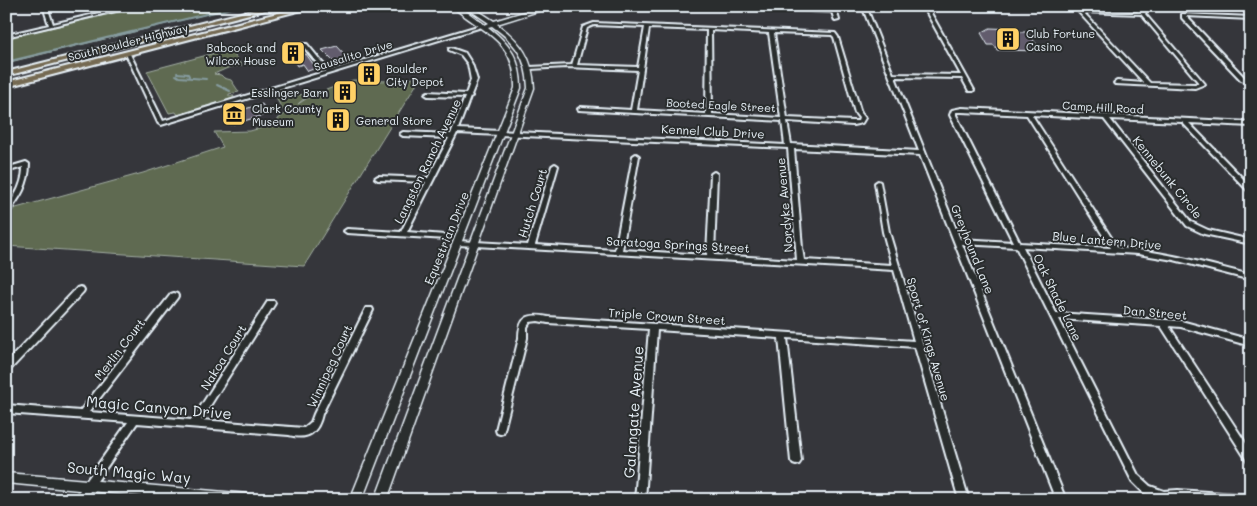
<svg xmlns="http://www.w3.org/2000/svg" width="1257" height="506" viewBox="0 0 1257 506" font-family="Mali,sans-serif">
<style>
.green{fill:#5e6a51;stroke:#a3aea4}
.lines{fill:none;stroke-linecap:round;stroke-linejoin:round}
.stream{stroke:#869ca0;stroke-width:2}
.building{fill:#625c6d;stroke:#e8f1f8}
.minor-casing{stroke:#e8f1f8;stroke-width:4}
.tertiary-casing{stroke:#e8f1f8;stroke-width:3}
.primary-casing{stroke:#e8f1f8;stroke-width:4}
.minor{fill:#2a2d2e;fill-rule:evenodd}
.tertiary{fill:#2a2d2e;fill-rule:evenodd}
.primary{fill:#746b52;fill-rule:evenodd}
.labels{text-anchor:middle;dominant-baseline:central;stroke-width:4;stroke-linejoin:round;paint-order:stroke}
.far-poi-label{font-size:11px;fill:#e8f1f8;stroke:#2a2d2e;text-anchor:start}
.far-street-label{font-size:11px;fill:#e8f1f8;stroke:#2a2d2e}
.street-label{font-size:12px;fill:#e8f1f8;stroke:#2a2d2e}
.near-street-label{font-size:15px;fill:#e8f1f8;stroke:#2a2d2e}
</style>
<rect width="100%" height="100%" fill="#35363b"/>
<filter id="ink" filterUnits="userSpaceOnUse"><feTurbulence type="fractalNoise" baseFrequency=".02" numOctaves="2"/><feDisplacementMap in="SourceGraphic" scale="10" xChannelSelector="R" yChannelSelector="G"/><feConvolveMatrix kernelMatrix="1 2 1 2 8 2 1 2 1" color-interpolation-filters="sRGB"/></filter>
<g filter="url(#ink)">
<!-- green -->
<g class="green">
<path d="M145 6H240L6 63V38Z"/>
<path d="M230 49 242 66 230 67 214 74 221 75 224 78 231 80 239 92 229 94V96H234L233 98 178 115 176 112 169 113 147 71Z"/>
<path d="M415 78 416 85 304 266 6 246V216L16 208 143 173 223 147 214 132 250 131 278 123V119L289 111 283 110 273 93 304 95 306 97 298 104 309 97 326 96V90L353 80 388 81 389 84H399L403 79Z"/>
</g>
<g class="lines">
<!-- stream -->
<g class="stream">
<path d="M6 62 240 6"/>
<path d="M177 73 188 74 189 76"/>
<path d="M176 75 179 77 206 79"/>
<path d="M217 85 230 91"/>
</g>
</g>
<!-- building -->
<g class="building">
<path d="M990 28 1015 29 1017 32H1027L1042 51 997 50 994 45H988L981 33Z"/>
<path d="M337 46 348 58 334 62 322 50Z"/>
<path d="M298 49 302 55 306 54 316 68 308 71 303 64 297 66 288 52Z"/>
<path d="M262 104 268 114 230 125 224 115Z"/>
</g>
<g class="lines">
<defs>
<g id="minor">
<path d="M43 6H47L53 24 128 6H136L6 37V35L49 25Z"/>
<path d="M711 6H750L832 10 831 6H835L839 20 835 21 832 12 713 7Z"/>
<path d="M862 6H866L893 74 961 75 923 6H927L974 90 973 91H969L962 78 895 77 960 239 1013 242 950 115 952 110 962 108 1251 122V126L1189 123 1251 187V193L1249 192 1182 122 1110 119 1191 222 1208 230 1251 240V244L1204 234 1187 226 1104 119 1032 115 1118 248C1164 251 1207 264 1251 275V280L1174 260 1138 254 1023 247 1056 313 1181 321 1251 340V346L1181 327 1169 326 1251 451V463L1248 462 1161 326 1059 319 1138 475 1150 486 1164 491 1178 490 1251 495V500H1194L1178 498 1164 499 1144 493 1132 481 1016 247 962 244 1066 500H1056L920 155 794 149 802 248 804 260 892 265 883 232 875 183 878 181 880 182 889 232 969 500H959L915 347 787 338 801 461 799 464 796 465 793 464 791 461 779 338 657 330 645 500H635L649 329 548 323 538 321 530 322 527 327V338L504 430 503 433 500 434 497 433 496 430 519 338C519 317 528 313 548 317L914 341 894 270 458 245 455 243 458 241 528 245 552 166 555 164 558 166 535 245 615 250 633 156 636 154 639 156 622 250 707 255 711 174 714 172 717 174 714 255 797 260 788 148 457 133 407 232 445 235H447L448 237 447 239 347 233 344 231 347 229 401 232 426 182 378 180 375 178 378 176 428 178 449 138 403 136 400 134 403 132 451 134 465 97 428 96 425 94 428 92 466 94 471 80 468 64 461 55 449 50V49L451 48 465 53 472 64 477 80 471 95 472 96 470 97 458 129 785 145 782 121 579 110 578 109 581 107 631 110 638 70 566 67 530 69 528 68 530 67 572 65 583 27 594 23 835 33 838 37 861 113 865 118 862 123 853 125 787 121 791 144 919 151ZM594 25 645 27 638 67 577 65 587 28ZM649 28 707 30 706 114 637 110ZM711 30 769 33 781 118 712 114ZM774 33 832 35 834 37 855 113 859 118 858 121H853L787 118ZM956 112H962L1027 115 1111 248 1020 243 956 115Z"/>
<path d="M1073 6H1078L1081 10 1138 12 1134 6H1138L1143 12H1146L1145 14 1205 84 1195 88 1115 84 1114 83 1117 81 1144 83ZM1083 12 1141 14 1199 83 1195 84 1150 83Z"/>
<path d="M1182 14 1251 17V19L1186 16 1245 78 1251 81V84L1241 80 1182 18Z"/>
<path d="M481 25 485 26 161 125 158 123 126 54 128 53 130 54 163 121 327 71 325 69 321 68 303 46V44H307L325 66 329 67 331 70Z"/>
<path d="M26 162 29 164C29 184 20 198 8 213L6 214C6 206 11 202 15 195 20 187 23 177 23 167L6 172V168Z"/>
<path d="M80 287 83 288 84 290 83 292 9 371 6 372V363L77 288Z"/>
<path d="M174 293 177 294 178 296 177 298 89 412 192 420 268 301H274L275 303 274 305 201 420 304 428 311 422 314 414 366 308H372L373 310 322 414C318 433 308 440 289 435L137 423 84 500H73L128 422 6 413V405L80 411 171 294Z"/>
</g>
<g id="tertiary">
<path d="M452 6H459L485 25 489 23 464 6H471L494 21 544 6H554L497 24C521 42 533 58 534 88L387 500H375L528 88C527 58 516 43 492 26L488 27C510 44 521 60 521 88L362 500H350L515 88C516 40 483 33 452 6Z"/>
<path d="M6 473 248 494 252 496 254 500H183L6 483Z"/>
</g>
<g id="primary">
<path d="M269 6H281L6 76V72Z"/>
<path d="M305 6H317L6 87V82Z"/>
</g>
</defs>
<!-- minor casing -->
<use href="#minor" class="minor-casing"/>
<!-- tertiary casing -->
<use href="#tertiary" class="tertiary-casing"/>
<!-- primary casing -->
<use href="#primary" class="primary-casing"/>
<!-- minor -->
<use href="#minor" class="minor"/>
<!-- tertiary -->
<use href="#tertiary" class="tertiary"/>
<!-- primary -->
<use href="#primary" class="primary"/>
</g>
</g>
<!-- icons -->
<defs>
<symbol id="building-square" viewBox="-11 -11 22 22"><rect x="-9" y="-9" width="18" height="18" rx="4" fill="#ffd166" stroke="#2a2d2e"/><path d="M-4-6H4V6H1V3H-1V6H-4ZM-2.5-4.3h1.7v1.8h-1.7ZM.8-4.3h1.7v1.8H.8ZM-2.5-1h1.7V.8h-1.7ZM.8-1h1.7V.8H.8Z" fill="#111"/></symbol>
<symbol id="museum-square" viewBox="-11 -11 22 22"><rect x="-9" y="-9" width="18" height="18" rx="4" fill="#ffd166" stroke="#2a2d2e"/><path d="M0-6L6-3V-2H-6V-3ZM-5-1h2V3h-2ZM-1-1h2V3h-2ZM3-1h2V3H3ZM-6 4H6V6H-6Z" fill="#111"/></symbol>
</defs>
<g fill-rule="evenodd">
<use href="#building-square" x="994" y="25" width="28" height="28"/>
<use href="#building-square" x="279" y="39" width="28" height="28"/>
<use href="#building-square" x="355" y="60" width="28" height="28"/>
<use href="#building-square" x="331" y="78" width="28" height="28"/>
<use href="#museum-square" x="220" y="100" width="28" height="28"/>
<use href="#building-square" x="324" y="106" width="28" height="28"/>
</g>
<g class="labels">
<!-- far-poi labels -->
<g class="far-poi-label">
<text x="1026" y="33">Club Fortune<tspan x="1026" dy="13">Casino</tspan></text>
<text x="276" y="47" text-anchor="end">Babcock and<tspan x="276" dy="13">Wilcox House</tspan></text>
<text x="386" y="68">Boulder<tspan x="386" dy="13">City Depot</tspan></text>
<text x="328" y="92" text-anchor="end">Esslinger Barn</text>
<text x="252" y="108">Clark County<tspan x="252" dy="13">Museum</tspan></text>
<text x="356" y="120">General Store</text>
</g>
<!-- far-street labels -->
<g class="far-street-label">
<text transform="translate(128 42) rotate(-14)">South Boulder Highway</text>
<text transform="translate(353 55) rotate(-17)">Sausalito Drive</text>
<text transform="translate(721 105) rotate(3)">Booted Eagle Street</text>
<text transform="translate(1103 107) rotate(3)">Camp Hill Road</text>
</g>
<!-- street labels -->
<g class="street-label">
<text transform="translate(713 131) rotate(3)">Kennel Club Drive</text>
<text transform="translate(427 161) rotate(-64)">Langston Ranch Avenue</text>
<text transform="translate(1168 177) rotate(51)">Kennebunk Circle</text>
<text transform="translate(532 203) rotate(-73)">Hutch Court</text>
<text transform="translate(784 205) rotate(-95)">Nordyke Avenue</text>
<text transform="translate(446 238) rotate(-68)">Equestrian Drive</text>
<text transform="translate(1107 240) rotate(5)">Blue Lantern Drive</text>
<text transform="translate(678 244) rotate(3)">Saratoga Springs Street</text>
<text transform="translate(973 249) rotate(68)">Greyhound Lane</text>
<text transform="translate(1058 297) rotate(64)">Oak Shade Lane</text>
<text transform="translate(1155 312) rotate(5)">Dan Street</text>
<text transform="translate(667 316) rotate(4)">Triple Crown Street</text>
<text transform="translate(929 339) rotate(74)">Sport of Kings Avenue</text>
<text transform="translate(119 349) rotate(-52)">Merlin Court</text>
<text transform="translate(223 357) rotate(-58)">Nakoa Court</text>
<text transform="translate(329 366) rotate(-65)">Winnipeg Court</text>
</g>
<!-- near-street labels -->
<g class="near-street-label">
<text transform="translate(159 407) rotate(5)">Magic Canyon Drive</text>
<text transform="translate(633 412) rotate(-86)">Galangate Avenue</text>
<text transform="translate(129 472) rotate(5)">South Magic Way</text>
</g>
</g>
<!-- margin -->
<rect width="1257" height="506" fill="none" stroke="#2a2d2e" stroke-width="25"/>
<rect x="12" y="12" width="1232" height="481" fill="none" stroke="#e8f1f8" stroke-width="2" filter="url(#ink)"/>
</svg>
